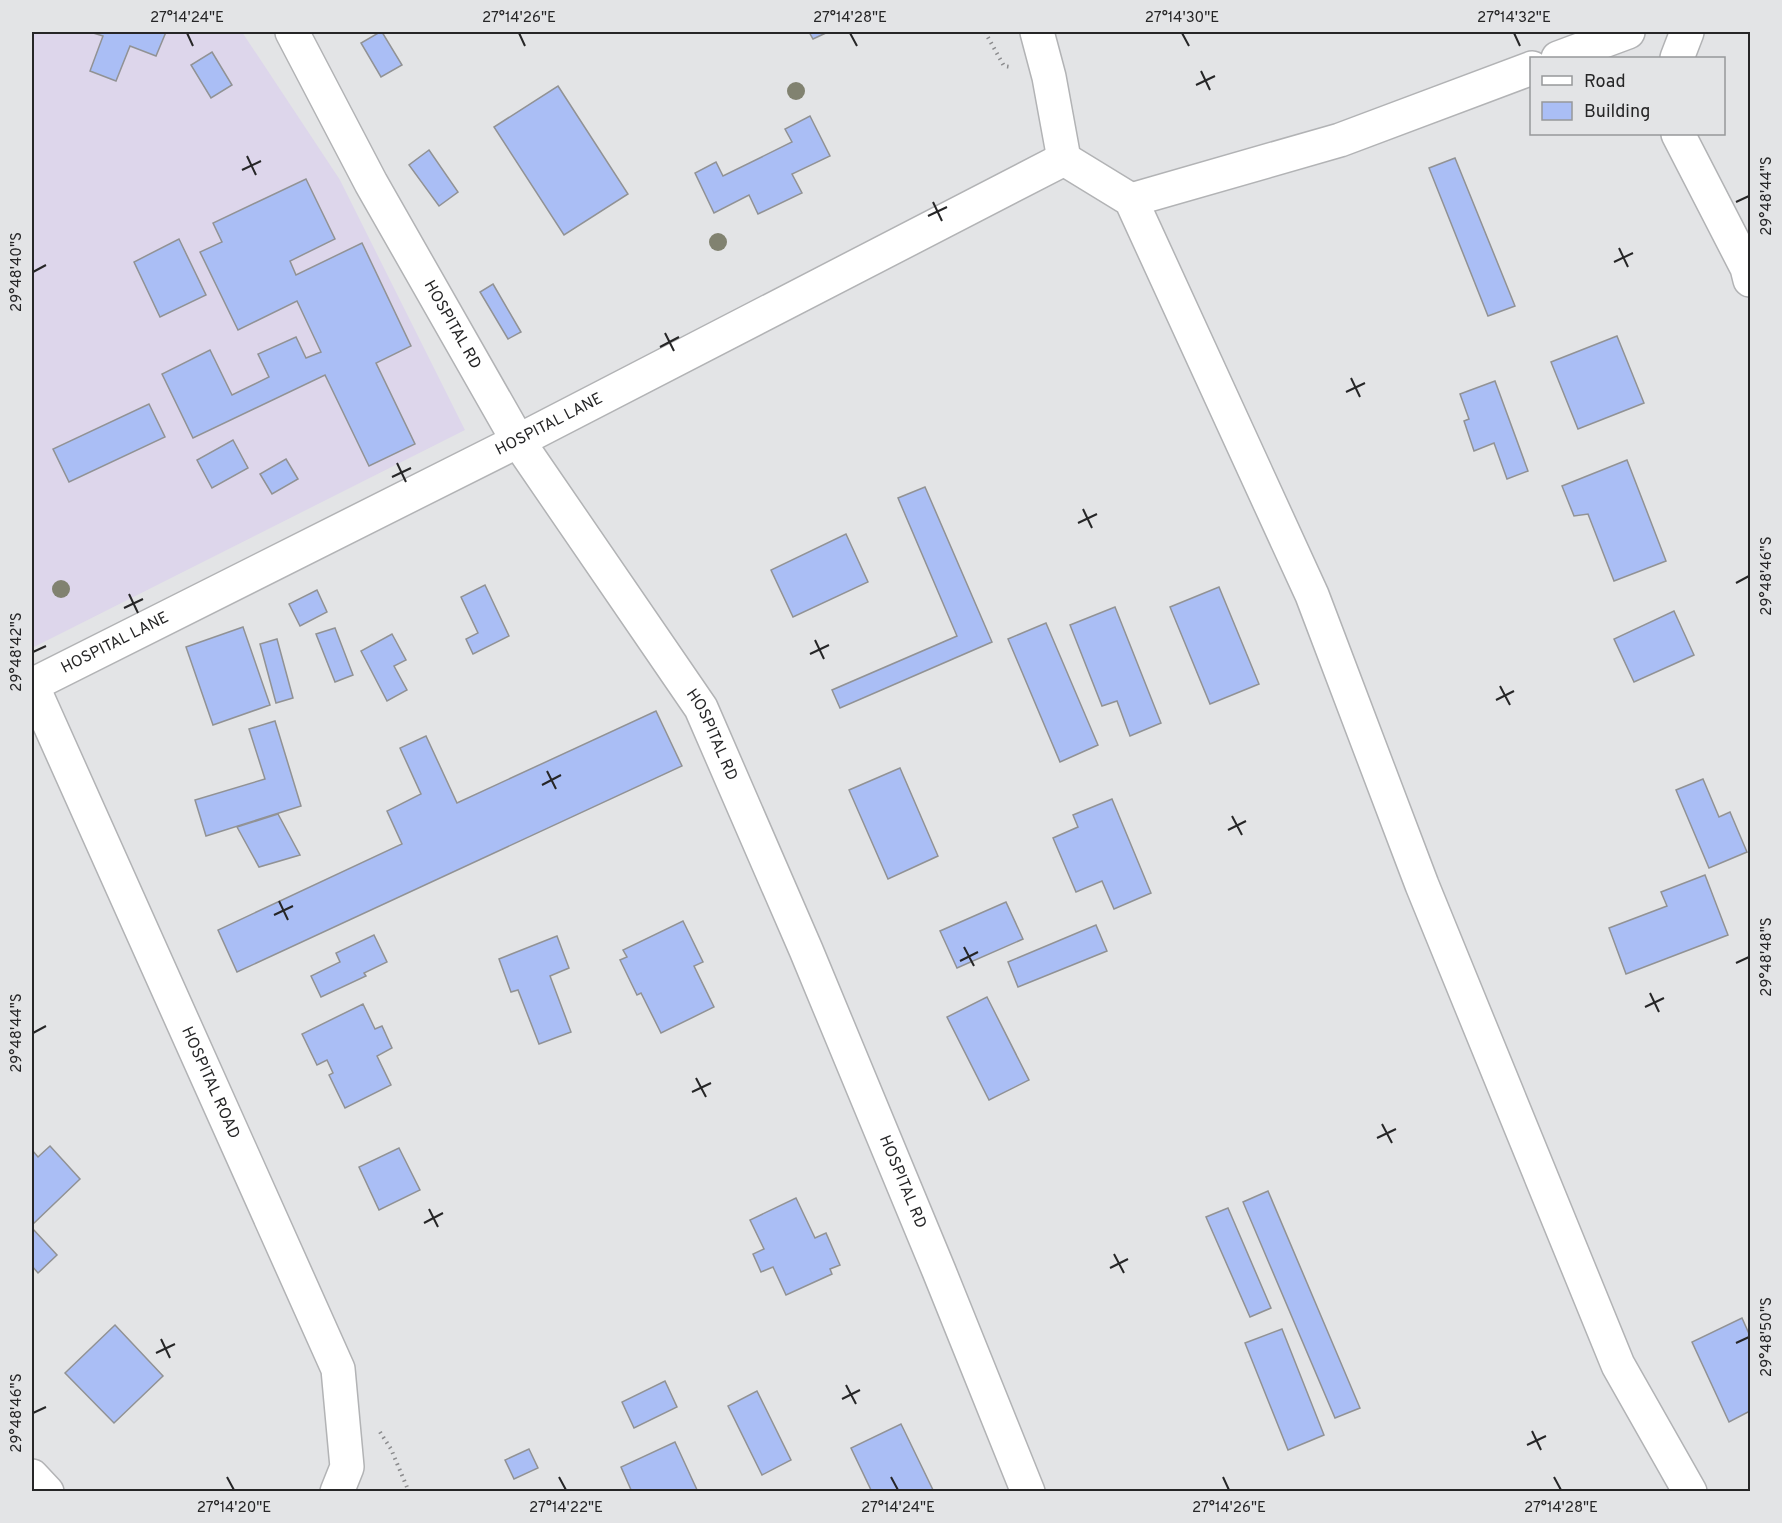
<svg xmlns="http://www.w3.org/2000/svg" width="1782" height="1523" viewBox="0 0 1782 1523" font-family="Overpass,sans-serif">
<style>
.medical{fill:#ddd6eb}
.building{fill:#aabef5;stroke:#919294;stroke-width:1.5}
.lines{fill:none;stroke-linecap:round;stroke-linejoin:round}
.minor-casing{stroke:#b2b3b5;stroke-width:36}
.path{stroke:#8b8b8d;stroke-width:4;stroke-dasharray:1.5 4.5;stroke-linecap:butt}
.minor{stroke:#fff;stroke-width:33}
.tree{fill:#818270}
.ticks{fill:none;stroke:#262627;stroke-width:2}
.labels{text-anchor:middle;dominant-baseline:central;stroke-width:6;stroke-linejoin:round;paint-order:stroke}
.street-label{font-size:16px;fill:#262627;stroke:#e3e4e6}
.neatline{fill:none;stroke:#262627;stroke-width:2}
.ticks-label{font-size:15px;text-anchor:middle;fill:#262627}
</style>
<rect width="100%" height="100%" fill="#e3e4e6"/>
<!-- medical -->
<path class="medical" d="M32 32H242L340 180 465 430 32 648Z"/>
<!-- building -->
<g class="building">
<path d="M90 32H166L156 56 130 46 116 81 90 71 103 36Z"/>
<path d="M380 32H382L402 65 381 77 361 43Z"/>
<path d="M809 32H828L813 39Z"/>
<path d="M212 52 232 85 211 98 191 65Z"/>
<path d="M558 86 628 194 564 235 494 127Z"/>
<path d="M810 116 830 156 792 174 802 193 758 214 749 195 714 213 695 173 716 162 723 176 792 142 785 129Z"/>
<path d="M429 150 458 192 439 206 409 165Z"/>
<path d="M1455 158 1515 306 1488 316 1429 168Z"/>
<path d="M306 179 335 239 290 261 296 275 362 243 411 346 376 363 415 444 369 466 325 375 193 438 162 374 210 350 232 395 269 377 258 354 296 337 306 358 321 352 297 301 238 330 200 252 222 242 213 223Z"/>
<path d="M179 239 206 295 160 317 134 262Z"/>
<path d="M493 284 521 332 508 339 480 292Z"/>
<path d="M1617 336 1644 403 1578 429 1551 362Z"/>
<path d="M1495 381 1528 471 1507 479 1494 443 1474 451 1464 421 1469 419 1460 394Z"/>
<path d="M149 404 165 437 69 482 53 449Z"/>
<path d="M233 440 248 468 212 488 197 460Z"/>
<path d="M286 459 298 479 272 494 260 474Z"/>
<path d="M1627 460 1666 561 1614 581 1588 514 1574 516 1562 486Z"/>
<path d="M925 487 992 642 840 708 832 690 957 636 898 498Z"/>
<path d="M846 534 868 582 793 617 771 570Z"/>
<path d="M485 585 509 636 473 654 466 639 478 633 461 597Z"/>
<path d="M1219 587 1259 684 1210 704 1170 607Z"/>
<path d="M317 590 327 612 300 626 289 604Z"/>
<path d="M1115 607 1161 723 1130 736 1117 701 1102 706 1070 625Z"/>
<path d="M1674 611 1694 655 1634 682 1614 639Z"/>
<path d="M1046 623 1098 745 1060 762 1008 639Z"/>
<path d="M243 627 270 705 213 725 186 647Z"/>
<path d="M335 628 353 675 335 682 316 634Z"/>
<path d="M392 634 406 660 394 666 407 690 387 701 361 651Z"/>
<path d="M277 639 293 698 276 703 260 644Z"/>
<path d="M656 711 682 766 237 972 218 930 402 844 387 811 421 794 400 748 426 736 457 803Z"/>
<path d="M275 721 301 806 206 836 195 800 265 779 249 729Z"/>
<path d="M900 768 938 856 888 879 849 790Z"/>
<path d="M1703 779 1719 817 1730 812 1747 852 1709 868 1676 790Z"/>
<path d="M1112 799 1151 893 1114 909 1102 881 1076 892 1053 838 1078 827 1073 815Z"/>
<path d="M278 814 300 855 259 867 237 827Z"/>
<path d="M1705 875 1728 935 1626 974 1609 928 1667 906 1661 892Z"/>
<path d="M1006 902 1023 939 957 968 940 931Z"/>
<path d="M683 921 703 962 694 966 714 1007 661 1033 641 993 637 995 620 960 627 957 623 950Z"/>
<path d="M1096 925 1107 951 1018 987 1008 962Z"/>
<path d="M374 935 387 962 364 973 366 976 321 997 311 976 340 962 336 953Z"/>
<path d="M557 936 569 968 550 976 571 1032 539 1044 518 990 511 992 499 959Z"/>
<path d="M987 997 1029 1080 989 1100 947 1017Z"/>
<path d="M363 1004 375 1029 382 1026 392 1048 377 1056 391 1085 345 1108 329 1075 333 1073 327 1060 317 1065 302 1034Z"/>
<path d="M50 1146 80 1179 32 1225V1150L38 1157Z"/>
<path d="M399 1148 420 1190 379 1210 359 1167Z"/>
<path d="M1268 1191 1360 1408 1335 1418 1243 1202Z"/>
<path d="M796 1198 815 1238 826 1233 840 1265 830 1269 832 1274 786 1295 773 1267 761 1272 753 1254 764 1249 750 1220Z"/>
<path d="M1228 1208 1271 1308 1250 1317 1206 1217Z"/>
<path d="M32 1228 57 1255 38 1273 32 1266Z"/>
<path d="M1742 1318 1750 1336V1411L1729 1422 1692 1342Z"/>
<path d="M115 1325 163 1376 114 1423 65 1373Z"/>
<path d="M1282 1329 1324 1435 1288 1450 1245 1343Z"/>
<path d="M665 1381 677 1407 634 1428 622 1402Z"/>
<path d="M757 1391 791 1460 762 1475 728 1406Z"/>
<path d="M901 1424 934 1492H872L851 1448Z"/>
<path d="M675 1442 698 1492H632L621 1467Z"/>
<path d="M529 1449 538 1468 514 1479 505 1460Z"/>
</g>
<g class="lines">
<defs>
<g id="minor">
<path id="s1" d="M292 32 371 183 518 441 701 708 806 950 939 1271 1028 1492"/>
<path d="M1037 32 1049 77 1064 159 1131 200 1312 595 1422 885 1618 1365 1690 1492"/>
<path d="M1558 58 1628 32"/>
<path d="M1677 58 1687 32"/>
<path d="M1678 134 1747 268 1750 280"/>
<path d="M1131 200 1340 140 1532 68"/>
<path id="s2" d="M32 685 518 441 1064 159"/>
<path id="s3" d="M32 685 338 1369 347 1467 337 1492"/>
<path d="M32 1476 47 1492"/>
</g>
</defs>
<!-- minor casing -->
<use href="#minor" class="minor-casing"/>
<!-- path -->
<g class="path">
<path d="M985 32 1004 66 1011 67"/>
<path d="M380 1432 391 1449 409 1492"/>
</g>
<!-- minor -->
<use href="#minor" class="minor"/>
</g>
<!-- trees -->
<g class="tree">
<circle cx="796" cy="91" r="9"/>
<circle cx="718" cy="242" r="9"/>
<circle cx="61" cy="589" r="9"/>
</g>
<!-- ticks -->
<path class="ticks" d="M187 33 193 46M519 33 525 46M850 33 857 46M1182 33 1189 46M1514 33 1520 46M1201 71 1210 90M1196 85 1215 76M247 156 256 175M242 170 261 161M933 202 942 221M1736 202 1749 196M928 216 947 207M1619 248 1628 267M1614 262 1633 253M33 272 46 265M665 333 674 351M660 347 679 337M1351 378 1360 397M1346 392 1365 383M397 463 406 482M392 477 411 468M1083 509 1092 528M1078 523 1097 514M1736 583 1749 576M129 594 138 613M124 608 143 599M815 640 824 659M33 652 46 646M810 654 829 645M1500 686 1510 705M1496 700 1514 691M547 771 556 789M542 785 561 775M1232 816 1242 835M1228 830 1246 821M279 901 288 920M274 915 293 906M964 947 974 966M960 961 978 952M1736 963 1749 957M1650 993 1659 1012M1645 1007 1664 998M33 1033 46 1026M696 1078 706 1097M692 1092 711 1083M1382 1124 1392 1143M1377 1138 1396 1129M429 1209 438 1227M424 1223 443 1213M1114 1254 1124 1273M1110 1268 1128 1259M161 1339 170 1358M1736 1343 1749 1337M156 1353 175 1344M846 1385 856 1404M842 1399 860 1390M33 1413 46 1407M1532 1431 1541 1450M1527 1445 1546 1436M227 1477 234 1490M559 1477 566 1490M891 1477 898 1490M1223 1477 1229 1490M1554 1477 1561 1490"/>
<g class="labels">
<!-- street labels -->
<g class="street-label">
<text stroke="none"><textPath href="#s1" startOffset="334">HOSPITAL RD</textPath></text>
<text stroke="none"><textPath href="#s2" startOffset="579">HOSPITAL LANE</textPath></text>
<text stroke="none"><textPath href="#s2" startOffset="93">HOSPITAL LANE</textPath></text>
<text stroke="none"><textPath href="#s1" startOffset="820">HOSPITAL RD</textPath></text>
<text stroke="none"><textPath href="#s3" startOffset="436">HOSPITAL ROAD</textPath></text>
<text stroke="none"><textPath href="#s1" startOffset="1306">HOSPITAL RD</textPath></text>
</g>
</g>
<!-- border -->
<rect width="1782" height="1523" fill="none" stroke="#e3e4e6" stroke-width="66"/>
<!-- legend -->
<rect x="1530" y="57" width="195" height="78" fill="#e3e4e6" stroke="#97989a" stroke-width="1.5"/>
<rect x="1542" y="76" width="30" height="9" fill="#ffffff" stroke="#97989a" stroke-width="1.5"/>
<text x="1584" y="87" font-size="18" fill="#262627">Road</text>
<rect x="1542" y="102" width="30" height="18" fill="#aabef5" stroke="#97989a" stroke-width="1.5"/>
<text x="1584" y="117" font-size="18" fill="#262627">Building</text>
<rect x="33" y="33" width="1716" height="1457" class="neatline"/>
<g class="ticks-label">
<text x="187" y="22">27°14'24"E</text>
<text x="519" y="22">27°14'26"E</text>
<text x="850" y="22">27°14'28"E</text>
<text x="1182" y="22">27°14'30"E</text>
<text x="1514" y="22">27°14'32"E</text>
<text transform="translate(1766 196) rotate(-90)" y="5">29°48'44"S</text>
<text transform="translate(16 272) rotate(-90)" y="5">29°48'40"S</text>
<text transform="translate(1766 576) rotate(-90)" y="5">29°48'46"S</text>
<text transform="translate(16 652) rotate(-90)" y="5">29°48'42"S</text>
<text transform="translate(1766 957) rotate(-90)" y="5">29°48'48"S</text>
<text transform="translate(16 1033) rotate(-90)" y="5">29°48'44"S</text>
<text transform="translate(1766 1337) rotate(-90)" y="5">29°48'50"S</text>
<text transform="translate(16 1413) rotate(-90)" y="5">29°48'46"S</text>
<text x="234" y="1512">27°14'20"E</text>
<text x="566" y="1512">27°14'22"E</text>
<text x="898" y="1512">27°14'24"E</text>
<text x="1229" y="1512">27°14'26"E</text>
<text x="1561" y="1512">27°14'28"E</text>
</g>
</svg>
